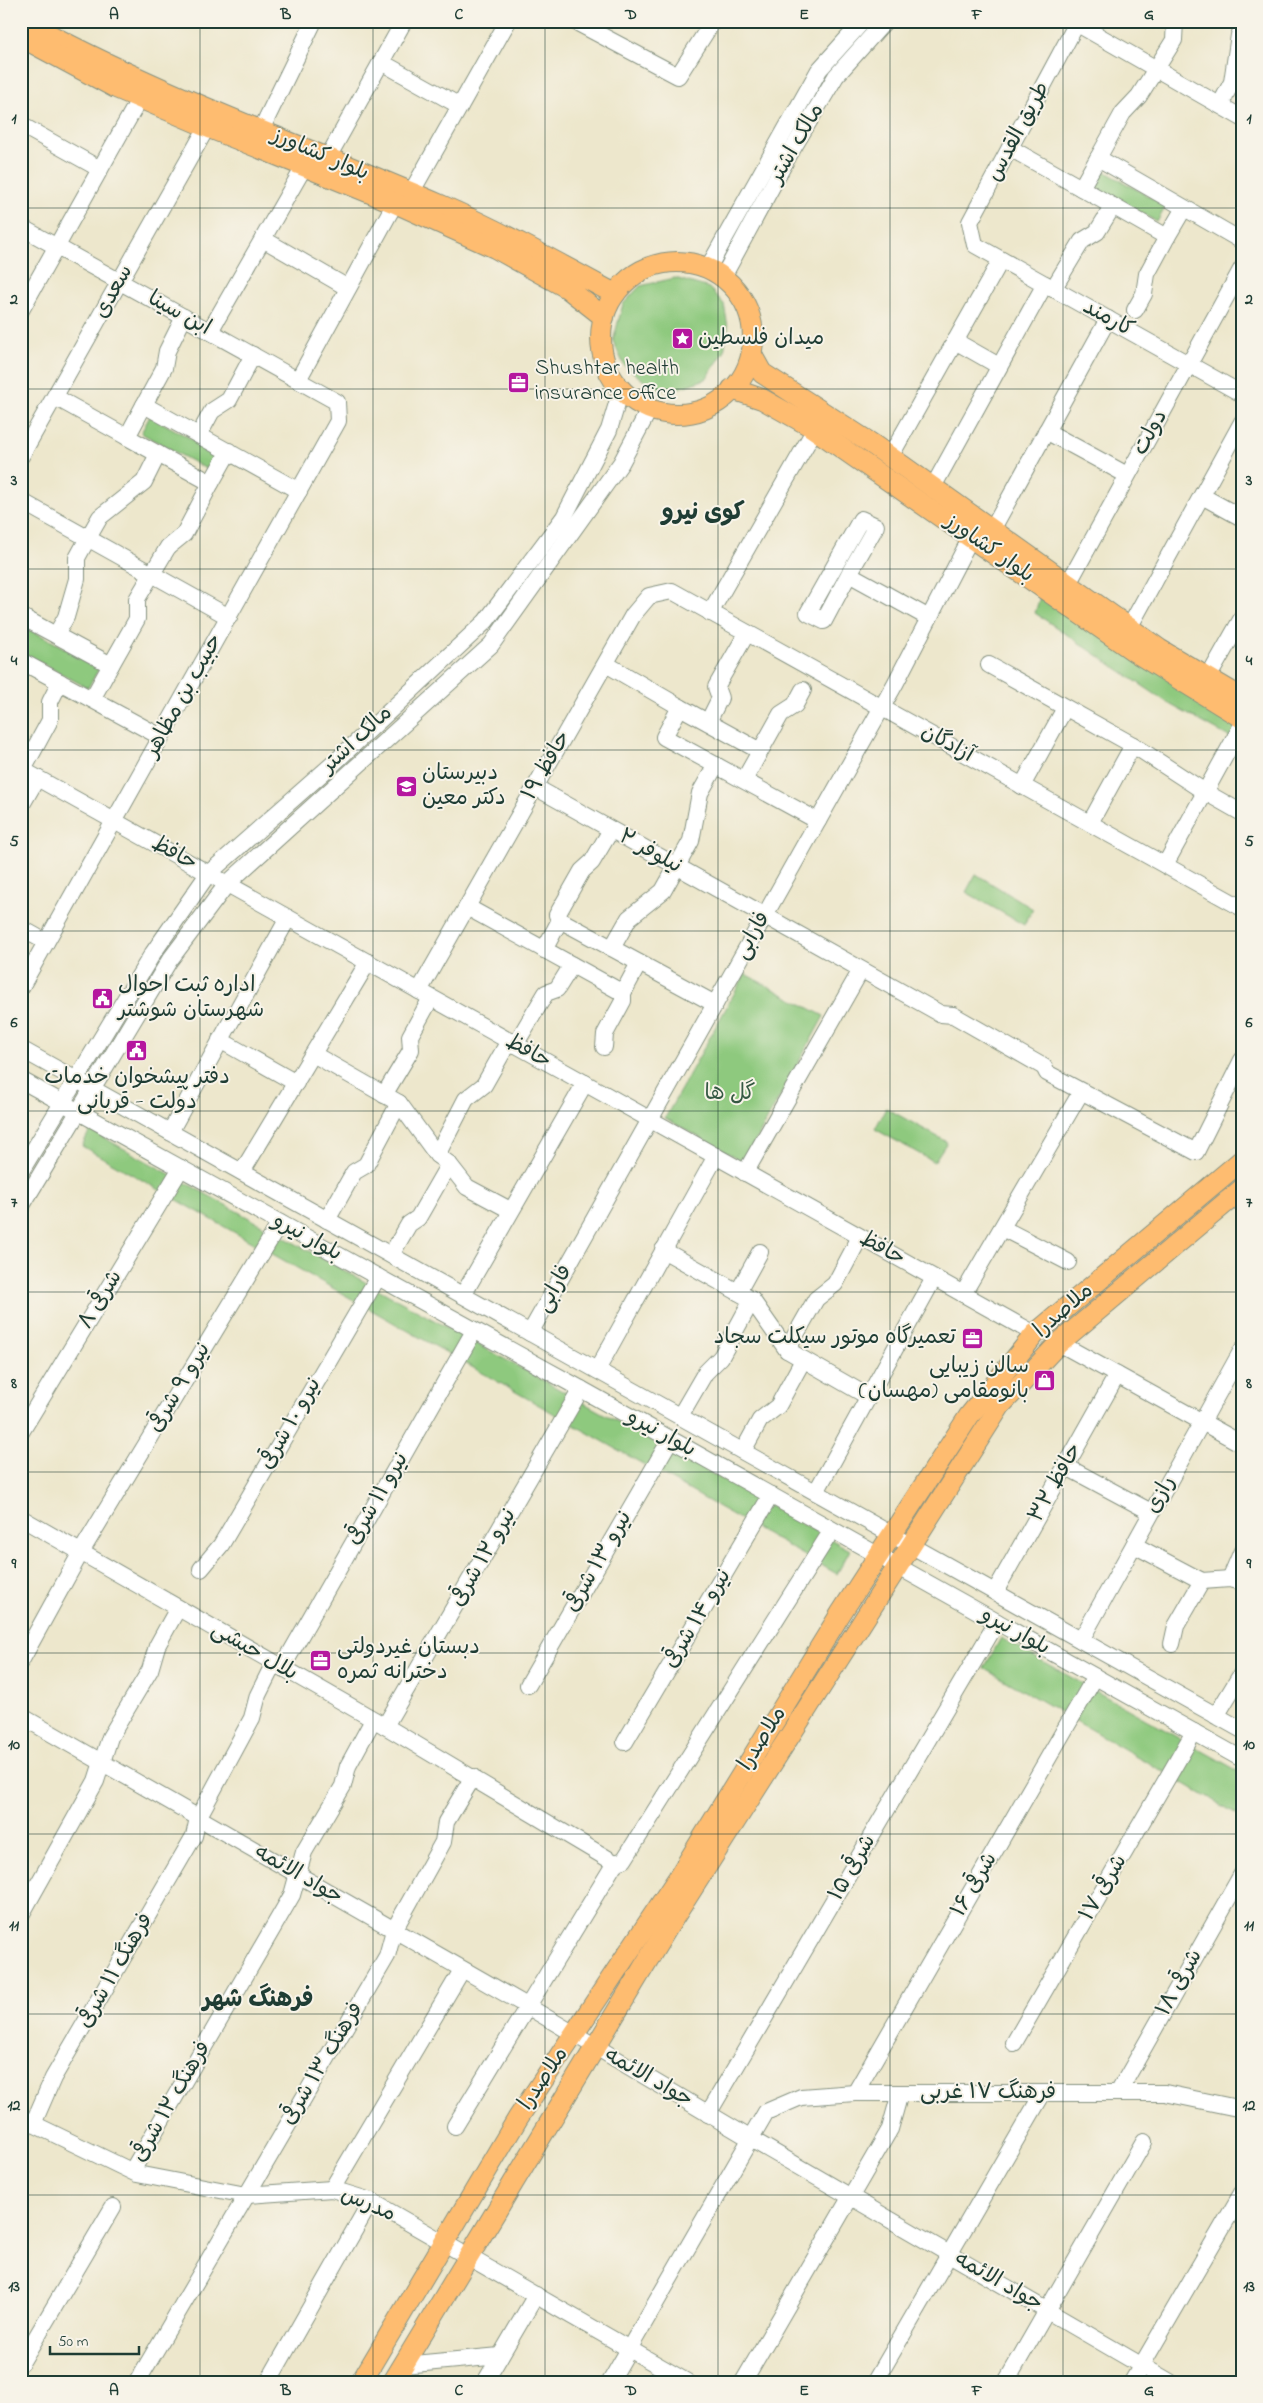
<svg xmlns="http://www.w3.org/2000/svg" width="1263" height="2403" viewBox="0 0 1263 2403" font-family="'Indie Flower','Playpen Sans Arabic',sans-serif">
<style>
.green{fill:#8ec97e;stroke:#568359}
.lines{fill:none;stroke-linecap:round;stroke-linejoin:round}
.minor-casing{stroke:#869280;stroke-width:18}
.major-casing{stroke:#869280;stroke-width:22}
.minor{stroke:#fff;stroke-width:16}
.major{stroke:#febc70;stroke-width:20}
.grid{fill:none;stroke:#1f3d34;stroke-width:1;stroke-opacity:0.55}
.labels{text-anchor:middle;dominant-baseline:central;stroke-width:4;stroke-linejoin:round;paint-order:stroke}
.street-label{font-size:22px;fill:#1f3d34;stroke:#f7f3e8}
.poi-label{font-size:22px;fill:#1f3d34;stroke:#f7f3e8;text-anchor:start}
.park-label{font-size:22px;fill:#355943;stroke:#f7f3e8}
.neighbourhood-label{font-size:24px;font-weight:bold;fill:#1f3d34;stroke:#f7f3e8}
.neatline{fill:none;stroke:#1f3d34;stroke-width:2}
.grid-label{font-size:16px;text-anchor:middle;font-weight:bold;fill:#1f3d34}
</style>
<rect width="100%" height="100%" fill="#f7f3e8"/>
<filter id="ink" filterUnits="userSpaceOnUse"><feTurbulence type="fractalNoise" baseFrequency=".02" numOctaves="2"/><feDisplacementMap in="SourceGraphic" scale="10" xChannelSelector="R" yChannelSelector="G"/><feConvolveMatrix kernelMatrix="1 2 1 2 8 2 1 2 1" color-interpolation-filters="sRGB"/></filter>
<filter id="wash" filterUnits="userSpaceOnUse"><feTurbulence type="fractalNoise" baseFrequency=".0096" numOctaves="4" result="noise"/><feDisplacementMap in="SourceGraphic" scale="20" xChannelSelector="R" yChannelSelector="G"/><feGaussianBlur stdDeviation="1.12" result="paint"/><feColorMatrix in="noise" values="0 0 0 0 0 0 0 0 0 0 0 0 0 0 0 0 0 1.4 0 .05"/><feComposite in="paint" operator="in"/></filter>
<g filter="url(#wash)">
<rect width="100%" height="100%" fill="#ede7cc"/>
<!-- green -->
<g class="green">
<path d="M1104 171 1166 206 1157 222 1095 187Z"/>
<path d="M675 278 709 288 724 304 728 327 724 352 706 379 670 391 648 384 624 365 613 341 623 304 640 286Z"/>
<path d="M150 416 217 453 208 470 141 433Z"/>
<path d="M1040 597 1242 717V744L1171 705 1035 613Z"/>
<path d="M29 629 100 667 88 688 21 652V643Z"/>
<path d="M976 874 1033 909 1024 925 966 892Z"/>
<path d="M745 974 824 1016 744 1162 665 1118Z"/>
<path d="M886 1108 947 1142 934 1162 875 1129Z"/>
<path d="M90 1130 850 1550 837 1574 82 1146Z"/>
<path d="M1001 1638 1242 1773V1817L984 1668Z"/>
</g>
</g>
<g filter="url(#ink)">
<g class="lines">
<defs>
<g id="minor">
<path d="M574 21 678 76 713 21"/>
<path d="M1078 21 970 222 975 245 1242 394"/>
<path d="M1076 23 1242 118"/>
<path d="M381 62 460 106"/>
<path d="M1220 105 1232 82 1239 35 1242 30"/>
<path d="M21 125 100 169"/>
<path d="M261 130 314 21"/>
<path d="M1010 148 1081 188"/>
<path d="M1098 158 1123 113 1139 96 1174 40 1175 21"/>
<path d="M327 159 404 21"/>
<path d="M411 193 508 21"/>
<path d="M1184 208 1167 237 1081 188 1098 158 1242 241"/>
<path d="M21 227 337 402 338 421 21 987"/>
<path d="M263 239 348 288"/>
<path d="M708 268 819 70 863 21"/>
<path d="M723 277 789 155 836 76 885 21"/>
<path d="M1053 289 1082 241 1097 232 1113 206"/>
<path d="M21 310 140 98"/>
<path d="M1135 310 1144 294 1147 274 1167 237"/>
<path d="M210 331 304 167"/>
<path d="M955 341 999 366"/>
<path d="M298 380 395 203"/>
<path d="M55 397 127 437"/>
<path d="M144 405 164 368 167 351 184 317"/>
<path d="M1046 431 1127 475"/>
<path d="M199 435 212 411 229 400 253 355"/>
<path d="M229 451 211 483 127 437 144 405 299 491"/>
<path d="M21 456 207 127"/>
<path d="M890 457 1001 260"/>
<path d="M933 487 1045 284"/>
<path d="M1202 496 1242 518"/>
<path d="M21 501 229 617"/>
<path d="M992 530 1108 319"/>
<path d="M849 574 824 621 808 613 861 519 876 526 849 574 929 618"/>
<path d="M1060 594 1068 584 1242 268"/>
<path d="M710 613 815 429"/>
<path d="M21 627 26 619 111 665 92 699"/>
<path d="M1129 628 1242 422"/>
<path d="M56 635 66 617 77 579V558L88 538 100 517 144 482 158 454"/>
<path d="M21 661 161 737"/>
<path d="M606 664 680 707"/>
<path d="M111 665 137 619V599L168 547 184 534 211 483"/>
<path d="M989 665 1133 745 1205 792 1242 813"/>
<path d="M1208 678 1242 618"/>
<path d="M708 722 720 698 716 687 747 633"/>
<path d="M760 751 680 707 664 737 818 821"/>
<path d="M21 769 1035 1334"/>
<path d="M23 770 50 720V702L60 682"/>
<path d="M744 780 781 714 795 705 803 690"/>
<path d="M1022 786 1065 708"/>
<path d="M535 787 941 1014 953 1015 1044 1067 1047 1073 1196 1152 1242 1060"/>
<path d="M21 806 37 778"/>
<path d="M1090 823 1133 745"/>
<path d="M1165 865 1242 725"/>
<path d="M467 907 623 993"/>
<path d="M560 920 715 1004"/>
<path d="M21 928 46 942"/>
<path d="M612 948 629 918 663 891 691 841 700 793 716 765"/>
<path d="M544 950 560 920 557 915 582 871 592 862 611 830"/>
<path d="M419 991 633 615 649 596 672 591 1242 908"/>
<path d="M220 1040 296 1083"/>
<path d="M515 1045 546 993 557 989 572 965"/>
<path d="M604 1047 605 1034 623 1001V993L639 963"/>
<path d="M21 1049 1242 1730"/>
<path d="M313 1054 399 1103 437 1155 449 1164 467 1187 510 1210"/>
<path d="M21 1080 581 1389 1242 1759"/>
<path d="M384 1095 411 1050 410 1036 431 998"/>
<path d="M170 1132 288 918"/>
<path d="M437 1155 466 1099 484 1085 509 1041"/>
<path d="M21 1171 153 953 208 874 335 762 486 621 564 517 609 430 621 390"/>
<path d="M242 1172 368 962"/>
<path d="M745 1173 861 970"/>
<path d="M21 1207 169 961 227 884 491 645 621 463 649 410"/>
<path d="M327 1220 354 1172 366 1165 399 1103"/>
<path d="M1002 1228 1068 1262"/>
<path d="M663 1250 752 1300 787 1350 869 1397"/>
<path d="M391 1255 409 1224 418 1218 449 1164"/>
<path d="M738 1292 760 1252"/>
<path d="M963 1294 1081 1092"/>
<path d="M463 1295 585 1083"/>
<path d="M530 1333 895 684 971 537"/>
<path d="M1059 1343 1242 1444"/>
<path d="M787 1350 816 1299 835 1284 860 1237"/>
<path d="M597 1370 716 1156"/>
<path d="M680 1416 705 1373 721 1357 752 1300"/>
<path d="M21 1432 181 1168"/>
<path d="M743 1451 760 1420 778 1406 803 1360"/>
<path d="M1065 1466 1151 1512"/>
<path d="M816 1492 934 1278"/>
<path d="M21 1518 385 1726 615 1863"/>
<path d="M1134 1545 1202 1581 1230 1579 1242 1582"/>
<path d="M201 1569 221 1545 378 1277"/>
<path d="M1230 1579 1242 1551"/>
<path d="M995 1592 1117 1375"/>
<path d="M1081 1640 1242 1350"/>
<path d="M1172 1644 1176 1626 1202 1581"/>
<path d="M21 1661 81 1552 280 1223"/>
<path d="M282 1668 474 1331"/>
<path d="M528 1685 670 1440"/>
<path d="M21 1716 527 2006 751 2139 1170 2382"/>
<path d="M1216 1716 1242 1673"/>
<path d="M385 1726 581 1389"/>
<path d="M625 1742 771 1495"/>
<path d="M615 1863 624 1860 832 1530"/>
<path d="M21 1915 96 1781 110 1737 150 1670 157 1646 178 1608"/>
<path d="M1014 2043 1194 1732"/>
<path d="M855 2093 1095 1677"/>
<path d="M1118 2093 1242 1874"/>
<path d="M708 2114 997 1622"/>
<path d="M21 2118 137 2174 246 2195 332 2189 371 2201 687 2382"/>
<path d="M33 2124 53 2078 194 1836 198 1818 252 1718 258 1695 274 1663"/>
<path d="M455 2126 615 1863"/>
<path d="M132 2171 292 1895 304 1852 343 1786 348 1766 373 1720"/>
<path d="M332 2189 462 1970"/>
<path d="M21 2363 113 2207"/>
<path d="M403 2365 500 2356"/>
<path d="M137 2382 387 1956 394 1930 443 1842 446 1822 473 1777"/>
<path d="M268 2382 371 2201"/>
<path d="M485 2382 536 2295"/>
<path d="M610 2382 766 2112 801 2097 855 2093H1165L1242 2109"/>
<path d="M743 2382 890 2129 900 2093"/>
<path d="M875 2382 1043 2093"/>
<path d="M1006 2382 1144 2142"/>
<path d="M1132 2382 1242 2193"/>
</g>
<g id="major">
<path d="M24 21C158 95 303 145 443 206 502 232 558 263 615 294"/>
<path d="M21 37 116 88 207 127 395 203 495 248 567 288 604 317"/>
<circle cx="677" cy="338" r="76"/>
<path d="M752 355 762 373 872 444 1159 649 1242 698"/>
<path d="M732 389 762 399 810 426 1135 652 1242 718"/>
<path d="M361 2382 518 2118 678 1878 841 1613 969 1416 1035 1334 1242 1160"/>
<path d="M393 2382 666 1930 1000 1406 1059 1343 1242 1189"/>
</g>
</defs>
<!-- minor casing -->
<use href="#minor" class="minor-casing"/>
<!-- major casing -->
<use href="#major" class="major-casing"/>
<!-- minor -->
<use href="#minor" class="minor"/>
<!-- major -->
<use href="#major" class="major"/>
</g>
</g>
<!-- grid -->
<path class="grid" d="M200 21V2382M373 21V2382M545 21V2382M718 21V2382M890 21V2382M1063 21V2382M21 208H1242M21 389H1242M21 569H1242M21 750H1242M21 931H1242M21 1111H1242M21 1292H1242M21 1472H1242M21 1653H1242M21 1834H1242M21 2014H1242M21 2195H1242"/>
<!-- icons -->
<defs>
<symbol id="sight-square" viewBox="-11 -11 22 22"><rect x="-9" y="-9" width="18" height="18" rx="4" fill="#b5179e" stroke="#f7f3e8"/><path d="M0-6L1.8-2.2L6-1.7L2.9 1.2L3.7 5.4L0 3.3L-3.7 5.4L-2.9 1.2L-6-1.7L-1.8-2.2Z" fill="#fff"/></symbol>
<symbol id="office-square" viewBox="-11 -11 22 22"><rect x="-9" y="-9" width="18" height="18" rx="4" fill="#b5179e" stroke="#f7f3e8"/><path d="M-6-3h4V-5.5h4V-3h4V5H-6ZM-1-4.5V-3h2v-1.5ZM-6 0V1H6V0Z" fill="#fff"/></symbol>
<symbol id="school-square" viewBox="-11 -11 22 22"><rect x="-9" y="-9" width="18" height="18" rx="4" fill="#b5179e" stroke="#f7f3e8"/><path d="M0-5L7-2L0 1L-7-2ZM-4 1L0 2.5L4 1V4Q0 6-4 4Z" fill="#fff"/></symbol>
<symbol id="civic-square" viewBox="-11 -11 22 22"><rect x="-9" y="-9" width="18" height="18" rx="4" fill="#b5179e" stroke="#f7f3e8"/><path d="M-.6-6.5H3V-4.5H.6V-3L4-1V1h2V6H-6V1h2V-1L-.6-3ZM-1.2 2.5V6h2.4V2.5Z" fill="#fff"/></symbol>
<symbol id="shop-square" viewBox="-11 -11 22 22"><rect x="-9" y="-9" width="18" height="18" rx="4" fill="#b5179e" stroke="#f7f3e8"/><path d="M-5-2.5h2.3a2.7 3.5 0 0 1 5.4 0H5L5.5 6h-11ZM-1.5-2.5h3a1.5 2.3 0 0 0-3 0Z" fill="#fff"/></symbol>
</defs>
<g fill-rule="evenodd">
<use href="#sight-square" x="670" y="326" width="25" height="25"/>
<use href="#office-square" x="506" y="370" width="25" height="25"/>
<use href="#school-square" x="394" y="774" width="25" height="25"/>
<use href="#civic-square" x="90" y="986" width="25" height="25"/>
<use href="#civic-square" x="124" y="1038" width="25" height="25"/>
<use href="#office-square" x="960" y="1326" width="25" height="25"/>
<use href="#shop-square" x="1032" y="1368" width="25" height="25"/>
<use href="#office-square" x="308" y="1648" width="25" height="25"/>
</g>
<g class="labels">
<!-- street labels -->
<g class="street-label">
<text transform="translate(1019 132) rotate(-62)">طریق القدس</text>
<text transform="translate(797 144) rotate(-60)">مالک اشتر</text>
<text transform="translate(320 155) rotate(23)">بلوار کشاورز</text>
<text transform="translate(114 292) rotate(-61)">سعدی</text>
<text transform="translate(179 314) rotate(29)">ابن سینا</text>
<text transform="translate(1108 319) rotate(29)">کارمند</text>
<text transform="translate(1151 433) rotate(-61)">دولت</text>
<text transform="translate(989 549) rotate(35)">بلوار کشاورز</text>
<text transform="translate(184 696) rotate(-61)">حبیب بن مظاهر</text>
<text transform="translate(357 740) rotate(-43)">مالک اشتر</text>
<text transform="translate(947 744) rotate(29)">آزادگان</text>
<text transform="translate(547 766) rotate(-60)">حافظ ۱۹</text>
<text transform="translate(650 852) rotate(29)">نیلوفر ۲</text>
<text transform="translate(174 854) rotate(29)">حافظ</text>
<text transform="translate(753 936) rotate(-61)">فارابی</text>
<text transform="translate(528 1052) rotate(29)">حافظ</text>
<text transform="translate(307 1238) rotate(29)">بلوار نیرو</text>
<text transform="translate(882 1249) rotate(29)">حافظ</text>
<text transform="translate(555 1289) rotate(-61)">فارابی</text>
<text transform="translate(101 1300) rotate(-59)">۸ شرقی</text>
<text transform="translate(1064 1311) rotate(-41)">ملاصدرا</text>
<text transform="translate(180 1388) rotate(-59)">نیرو ۹ شرقی</text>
<text transform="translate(291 1424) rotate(-60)">نیرو ۱۰ شرقی</text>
<text transform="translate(661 1434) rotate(29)">بلوار نیرو</text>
<text transform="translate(1056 1483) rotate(-61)">حافظ ۳۲</text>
<text transform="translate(1161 1495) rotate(-61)">رازی</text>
<text transform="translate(378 1499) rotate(-60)">نیرو ۱۱ شرقی</text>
<text transform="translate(484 1558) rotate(-60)">نیرو ۱۲ شرقی</text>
<text transform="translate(599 1562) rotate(-60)">نیرو ۱۳ شرقی</text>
<text transform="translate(698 1619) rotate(-59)">نیرو ۱۴ شرقی</text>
<text transform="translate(1015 1632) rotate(29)">بلوار نیرو</text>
<text transform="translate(254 1652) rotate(30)">بلال حبشی</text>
<text transform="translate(763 1739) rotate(-58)">ملاصدرا</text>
<text transform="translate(853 1868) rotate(-60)">۱۵ شرقی</text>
<text transform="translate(298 1875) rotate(30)">جواد الائمه</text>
<text transform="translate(975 1885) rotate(-60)">۱۶ شرقی</text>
<text transform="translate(1104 1888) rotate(-60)">۱۷ شرقی</text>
<text transform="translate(116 1971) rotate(-60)">فرهنگ ۱۱ شرقی</text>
<text transform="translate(1180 1983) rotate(-61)">۱۸ شرقی</text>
<text transform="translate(323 2064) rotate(-59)">فرهنگ ۱۳ شرقی</text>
<text transform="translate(648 2078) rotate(30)">جواد الائمه</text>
<text transform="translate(544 2079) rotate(-56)">ملاصدرا</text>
<text x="988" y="2093">فرهنگ ۱۷ غربی</text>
<text transform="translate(172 2102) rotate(-60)">فرهنگ ۱۲ شرقی</text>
<text transform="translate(368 2205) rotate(23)">مدرس</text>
<text transform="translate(998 2282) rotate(30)">جواد الائمه</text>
</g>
<!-- poi labels -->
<g class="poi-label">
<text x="698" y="339">میدان فلسطین</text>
<text x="535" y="369">Shushtar health<tspan x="535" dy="25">insurance office</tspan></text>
<text x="422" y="774">دبیرستان<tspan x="422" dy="25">دکتر معین</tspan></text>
<text x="118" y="986">اداره ثبت احوال<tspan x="118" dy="25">شهرستان شوشتر</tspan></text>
<text x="137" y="1078" text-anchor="middle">دفتر پیشخوان خدمات<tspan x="137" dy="25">دولت - قربانی</tspan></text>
<text x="956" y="1338" text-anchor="end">تعمیرگاه موتور سیکلت سجاد</text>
<text x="1029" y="1367" text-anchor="end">سالن زیبایی<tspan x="1029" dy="25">بانومقامی (مهسان)</tspan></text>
<text x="337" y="1648">دبستان غیردولتی<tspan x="337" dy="25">دخترانه ثمره</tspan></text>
</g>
<!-- park labels -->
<g class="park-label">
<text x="730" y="1094">گل ها</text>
</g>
<!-- neighbourhood labels -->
<g class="neighbourhood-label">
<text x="703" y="513">کوی نیرو</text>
<text x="258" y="2000">فرهنگ شهر</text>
</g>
</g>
<!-- margin -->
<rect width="1263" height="2403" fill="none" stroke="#f7f3e8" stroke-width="55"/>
<!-- scale -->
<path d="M50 2346v8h89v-8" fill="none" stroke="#1f3d34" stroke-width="2.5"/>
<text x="58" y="2346" font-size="15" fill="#1f3d34" stroke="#f7f3e8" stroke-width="4" paint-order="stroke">50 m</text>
<rect x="28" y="28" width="1208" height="2348" class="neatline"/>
<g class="grid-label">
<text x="114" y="19">A</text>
<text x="286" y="19">B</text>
<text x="459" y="19">C</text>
<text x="631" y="19">D</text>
<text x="804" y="19">E</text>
<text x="977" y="19">F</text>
<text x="1149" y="19">G</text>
<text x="14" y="123">1</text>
<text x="1249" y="123">1</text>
<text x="14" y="304">2</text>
<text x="1249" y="304">2</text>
<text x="14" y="485">3</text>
<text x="1249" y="485">3</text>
<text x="14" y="665">4</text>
<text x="1249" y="665">4</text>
<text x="14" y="846">5</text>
<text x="1249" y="846">5</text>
<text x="14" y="1027">6</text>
<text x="1249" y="1027">6</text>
<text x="14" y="1207">7</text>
<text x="1249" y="1207">7</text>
<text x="14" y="1388">8</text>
<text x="1249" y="1388">8</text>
<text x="14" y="1568">9</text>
<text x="1249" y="1568">9</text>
<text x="14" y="1749">10</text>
<text x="1249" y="1749">10</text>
<text x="14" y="1930">11</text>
<text x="1249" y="1930">11</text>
<text x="14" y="2110">12</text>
<text x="1249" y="2110">12</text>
<text x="14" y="2291">13</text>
<text x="1249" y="2291">13</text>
<text x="114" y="2395">A</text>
<text x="286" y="2395">B</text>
<text x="459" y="2395">C</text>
<text x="631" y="2395">D</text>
<text x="804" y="2395">E</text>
<text x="977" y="2395">F</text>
<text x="1149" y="2395">G</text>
</g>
</svg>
